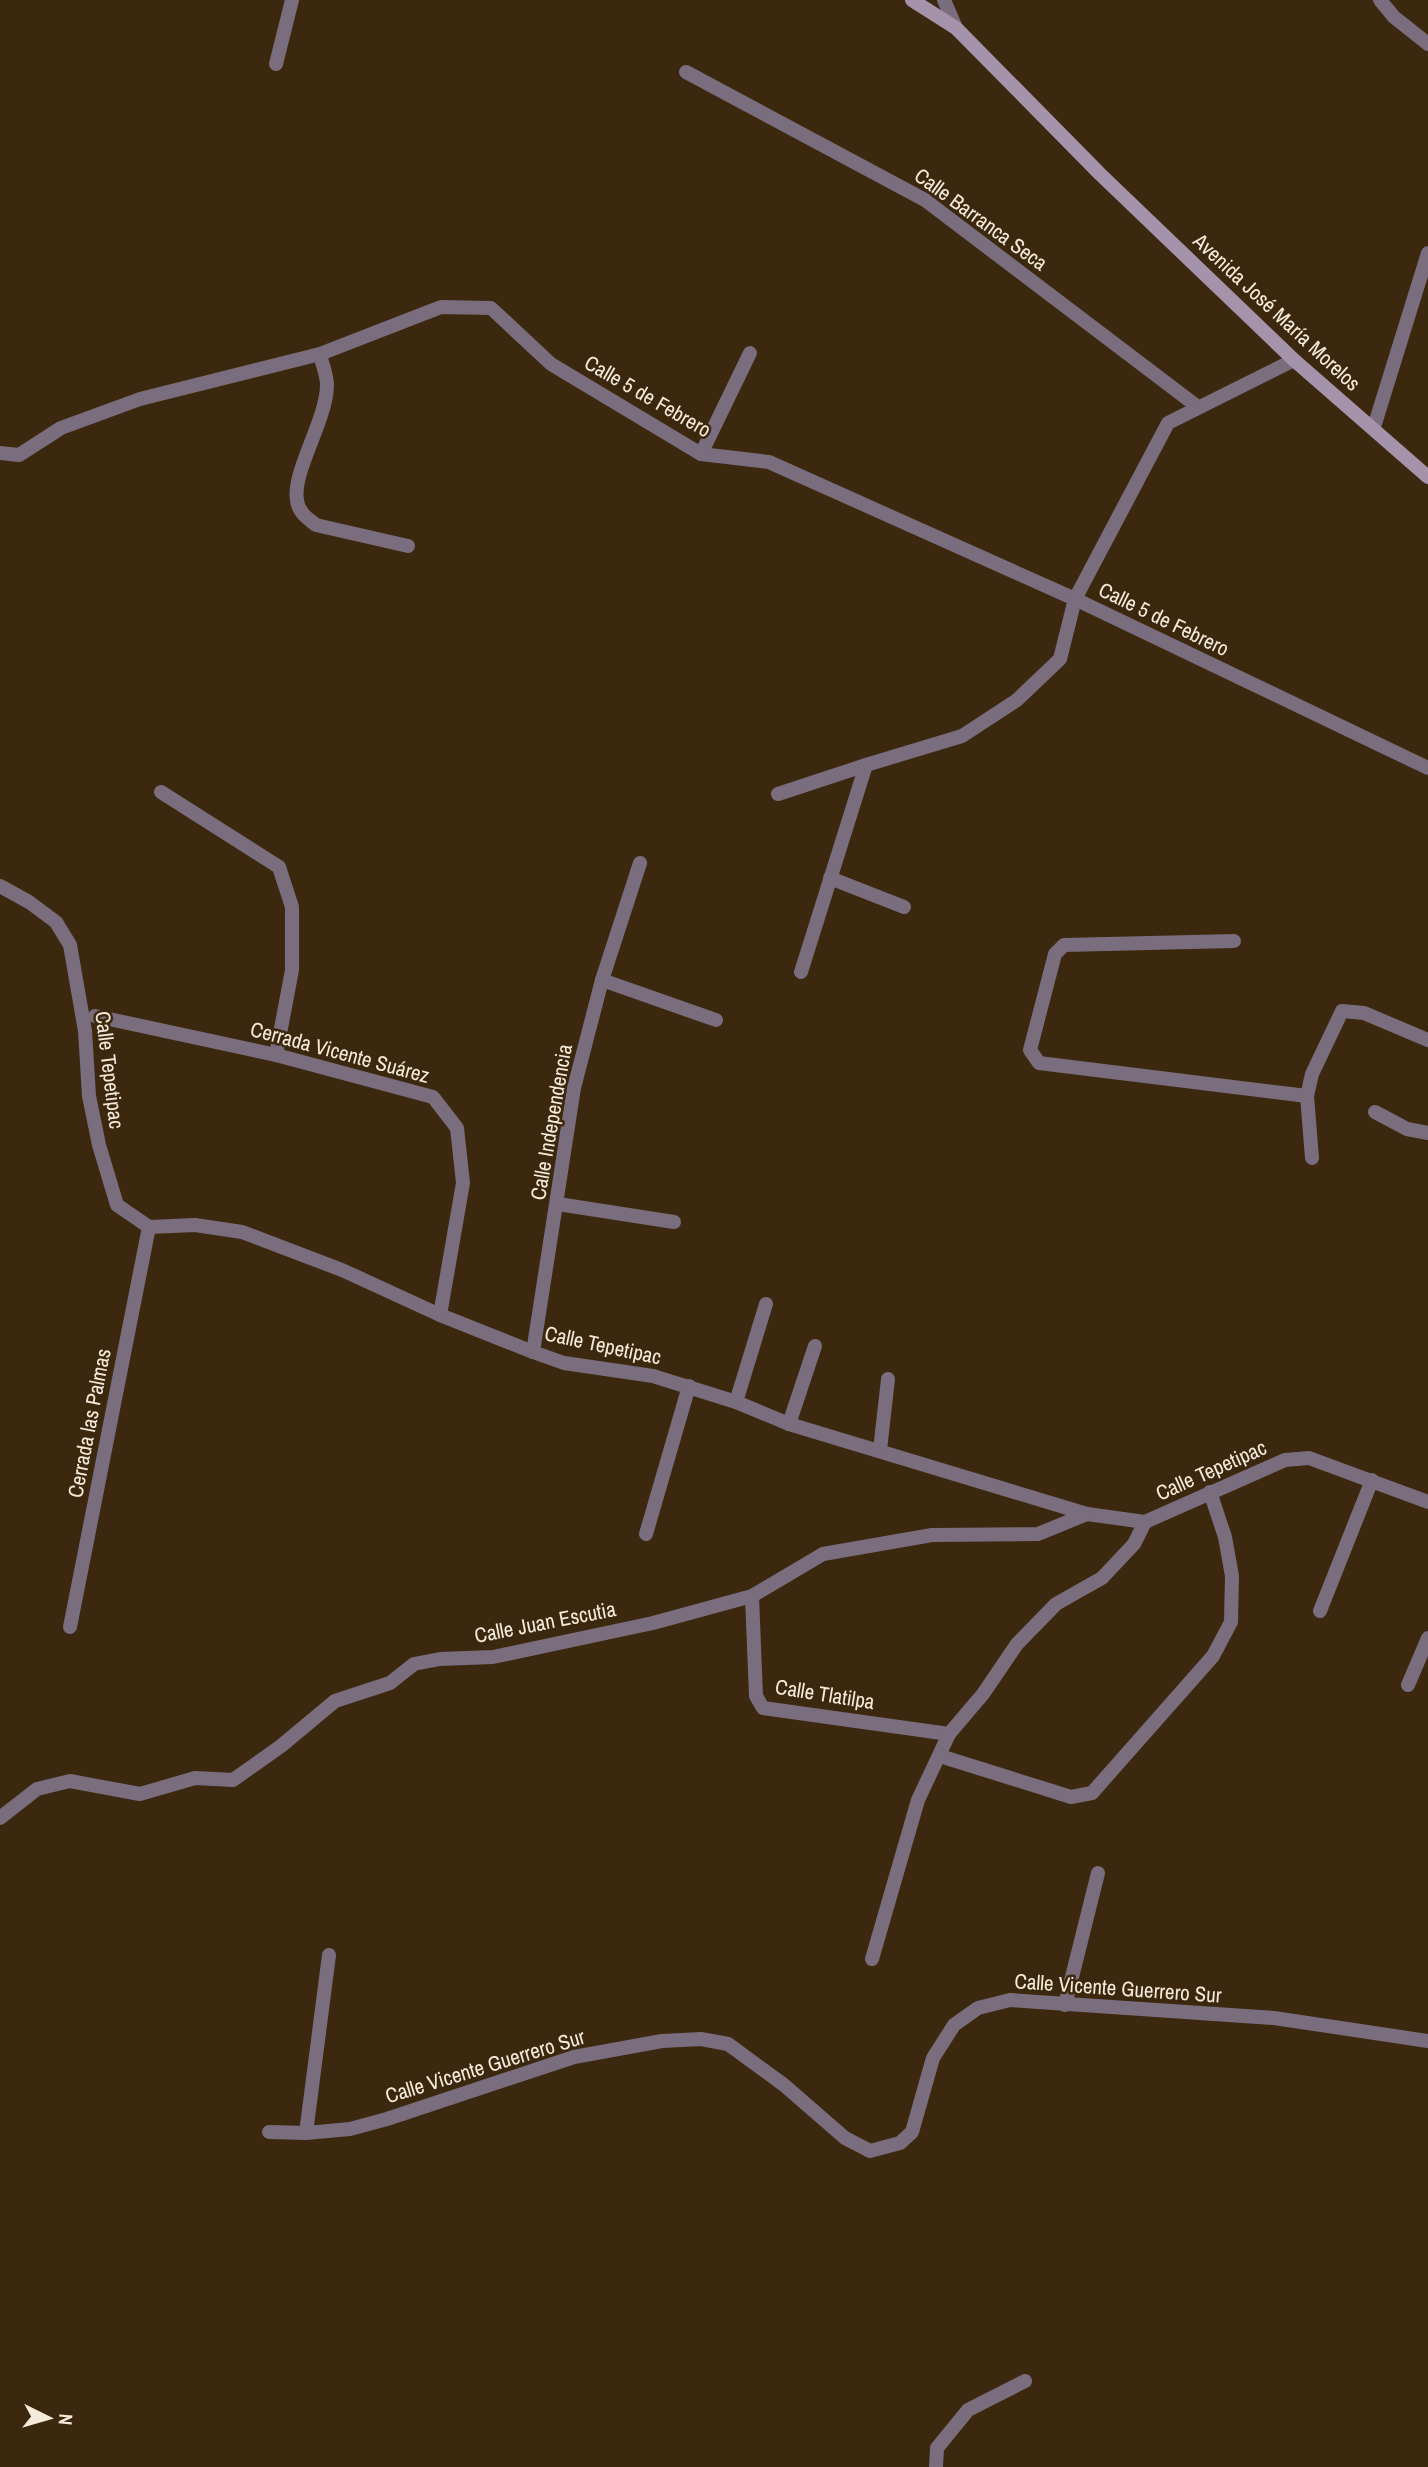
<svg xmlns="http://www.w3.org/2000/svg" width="1428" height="2467" viewBox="0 0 1428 2467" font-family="'Archivo Narrow',sans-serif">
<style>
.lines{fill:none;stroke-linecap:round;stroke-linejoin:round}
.minor{stroke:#7a6d7d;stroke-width:14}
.secondary{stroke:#a592ab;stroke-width:14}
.labels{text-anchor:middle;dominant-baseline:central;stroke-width:5;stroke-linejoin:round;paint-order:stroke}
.street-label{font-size:21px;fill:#f6eada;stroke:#3b280e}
</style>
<rect width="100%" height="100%" fill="#3b280e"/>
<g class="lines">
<!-- minor -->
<g class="minor">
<path d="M944 0 956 28"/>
<path d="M1380 0 1394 17 1428 44"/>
<path d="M276 64 292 0"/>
<path d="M686 72 925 200 1198 407"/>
<path d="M320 354C322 364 327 375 327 385 327 419 292 472 297 500 298 512 307 518 316 525L408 546"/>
<path d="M1374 427 1428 253"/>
<path d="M0 453 19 455 61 428 140 399 320 354 441 307 491 308 551 364 701 454 769 462 1075 599 1428 768"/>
<path d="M701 454 750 353"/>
<path d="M161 792 279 867 292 907V970L276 1055"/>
<path d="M778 794 866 765"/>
<path d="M830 878 904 907"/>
<path d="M0 886 29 902 56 922 70 945 85 1031 89 1096 99 1145 117 1205 149 1227 195 1225 242 1232 342 1270 440 1315 533 1352 564 1363 653 1376 736 1402 789 1424 1087 1514 1145 1522 1285 1460 1309 1458 1428 1502"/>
<path d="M1234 941 1064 945 1055 954 1030 1050 1039 1063 1307 1096"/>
<path d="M801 972 866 765 962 736 1017 700 1060 659 1075 599 1168 423 1294 360"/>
<path d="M602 980 716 1020"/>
<path d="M95 1016 276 1055 433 1097 457 1128 463 1183 440 1315"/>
<path d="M1375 1112 1407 1129 1428 1133"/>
<path d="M1312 1158 1307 1096 1312 1074 1342 1011 1364 1013 1428 1040"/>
<path d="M558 1204 674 1222"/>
<path d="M533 1352 574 1088 602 980 640 863"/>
<path d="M736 1402 766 1304"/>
<path d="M789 1424 815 1346"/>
<path d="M880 1450 888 1379"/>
<path d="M646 1534 689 1386"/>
<path d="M752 1596 756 1696 763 1708 949 1734"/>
<path d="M1320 1611 1372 1480"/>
<path d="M70 1627 149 1227"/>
<path d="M1408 1685 1428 1638"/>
<path d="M940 1756 1071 1797 1092 1793 1213 1656 1231 1622 1232 1576 1225 1537 1210 1492"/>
<path d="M0 1818 37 1789 70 1781 140 1794 195 1778 233 1780 281 1746 335 1701 390 1683 414 1664 440 1659 493 1657 653 1623 752 1596 823 1554 932 1535 1038 1534 1087 1514"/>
<path d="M872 1959 918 1800 949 1734 983 1694 1017 1644 1056 1604 1102 1578 1134 1544 1145 1522"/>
<path d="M1065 2005 1098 1873"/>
<path d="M269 2132 306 2133 350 2129 387 2119 574 2057 662 2041 701 2039 728 2044 784 2085 845 2138 870 2151 900 2143 912 2132 933 2058 954 2025 978 2008 1010 2000 1274 2018 1428 2041"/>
<path d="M306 2133 329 1955"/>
<path d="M936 2467 937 2448 968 2410 1025 2381"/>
</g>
<!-- secondary -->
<path class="secondary" d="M912 0 956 28 1100 174 1294 360 1428 477"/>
</g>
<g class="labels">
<!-- street labels -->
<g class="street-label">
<text transform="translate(981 219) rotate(36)">Calle Barranca Seca</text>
<text transform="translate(1277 312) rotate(43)">Avenida José María Morelos</text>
<text transform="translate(648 396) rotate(30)">Calle 5 de Febrero</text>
<text transform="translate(1164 619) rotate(26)">Calle 5 de Febrero</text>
<text transform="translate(340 1052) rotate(15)">Cerrada Vicente Suárez</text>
<text transform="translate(110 1070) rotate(83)">Calle Tepetipac</text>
<text transform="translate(551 1122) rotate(-80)">Calle Independencia</text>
<text transform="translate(603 1345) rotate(12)">Calle Tepetipac</text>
<text transform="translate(89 1423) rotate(-79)">Cerrada las Palmas</text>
<text transform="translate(1211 1470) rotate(-24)">Calle Tepetipac</text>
<text transform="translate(545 1622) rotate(-11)">Calle Juan Escutia</text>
<text transform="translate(825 1694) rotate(9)">Calle Tlatilpa</text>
<text transform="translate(1118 1988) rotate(4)">Calle Vicente Guerrero Sur</text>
<text transform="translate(485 2066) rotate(-17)">Calle Vicente Guerrero Sur</text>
</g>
</g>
<!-- north arrow -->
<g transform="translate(49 2418) rotate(95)" stroke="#3b280e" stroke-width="5" paint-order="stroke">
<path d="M0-5L12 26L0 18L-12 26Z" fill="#f6eada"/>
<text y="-10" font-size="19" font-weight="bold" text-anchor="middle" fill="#f6eada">N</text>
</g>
</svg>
